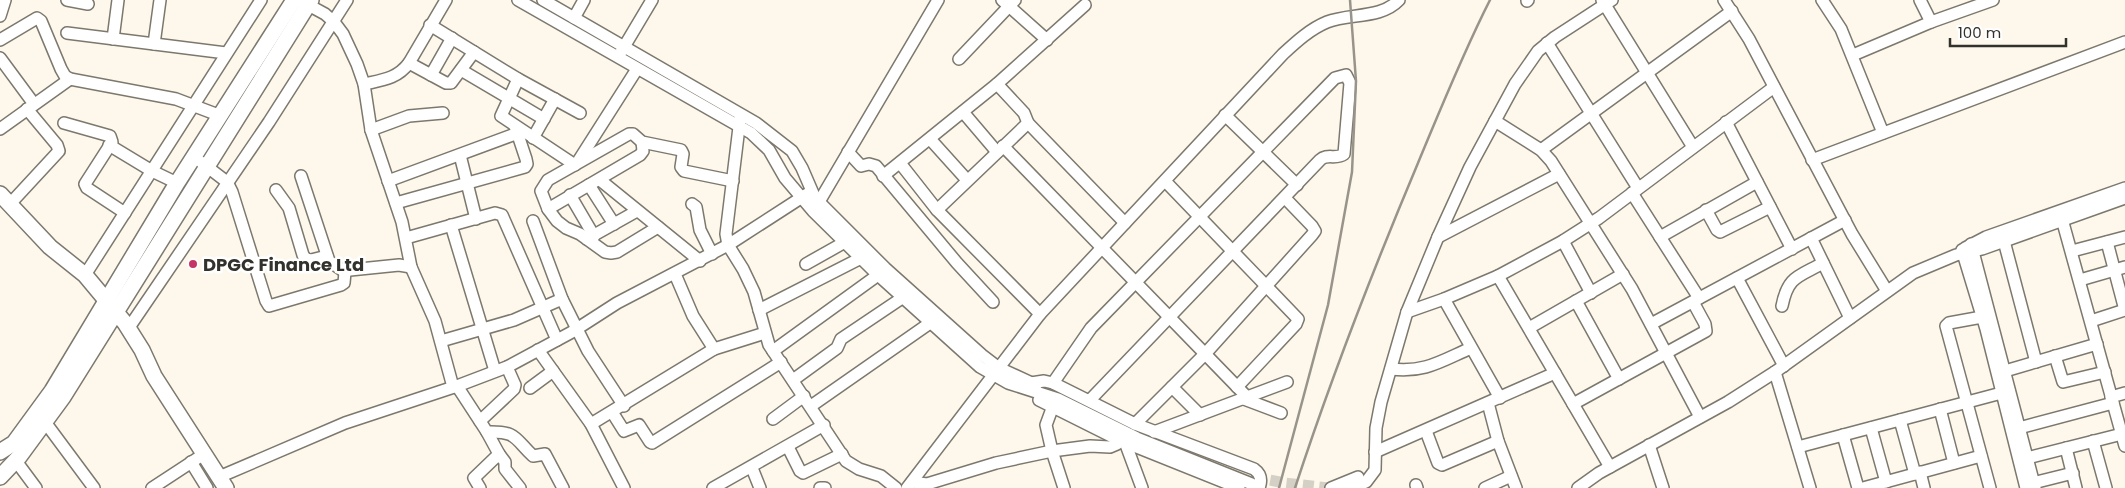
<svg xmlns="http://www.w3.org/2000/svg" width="2125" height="488" viewBox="0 0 2125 488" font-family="Poppins,sans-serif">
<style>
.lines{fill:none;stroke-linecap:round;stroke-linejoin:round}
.minor-tunnel{stroke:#d5d0c5;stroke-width:11;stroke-dasharray:11 5.5;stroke-linecap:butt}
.minor-casing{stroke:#7c786d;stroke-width:14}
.major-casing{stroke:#7c786d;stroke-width:18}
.minor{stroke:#fff;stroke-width:11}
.major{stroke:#fff;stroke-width:15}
.rail{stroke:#98948b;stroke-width:2.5}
.poi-dot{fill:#c43663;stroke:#fff;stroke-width:2}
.labels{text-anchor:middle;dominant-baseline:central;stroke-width:5;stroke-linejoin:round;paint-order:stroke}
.poi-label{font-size:18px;font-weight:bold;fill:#33312c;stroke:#fff;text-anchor:start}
</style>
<rect width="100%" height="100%" fill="#fdf8eb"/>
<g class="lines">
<!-- minor-tunnel -->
<path class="minor-tunnel" d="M1254 477 1285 483 1329 488"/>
<defs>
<g id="minor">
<path d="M67 0 88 4"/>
<path d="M446 0 409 63 446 83H451L474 52"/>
<path d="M518 0 751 133 769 150 785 178 813 211 878 275 980 367 1008 383 1058 399 1137 438 1252 484"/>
<path d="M543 0 756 123 792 151 802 168 815 198 885 268 982 355 999 368 1036 385"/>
<path d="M1002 0 1047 40"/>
<path d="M1602 0 1693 147"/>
<path d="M1724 0 1749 39 1852 234 1887 291"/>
<path d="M1822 0 1841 29 1883 133"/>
<path d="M1920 0 1931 22"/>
<path d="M301 1 325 14 334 22 343 34 357 64 364 84 371 130 402 222 411 267 435 321 453 387"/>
<path d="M1527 1 1528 0"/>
<path d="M0 16 5 0"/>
<path d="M574 18 584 0"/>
<path d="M430 25 518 79 580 113"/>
<path d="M67 33 226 53"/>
<path d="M113 39 118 0"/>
<path d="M0 40 37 18 41 21 61 69 65 76 70 79 176 99 221 116"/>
<path d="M1547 43 1638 188"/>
<path d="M154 44 160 0"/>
<path d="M621 52 652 0"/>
<path d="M1853 55 1931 22 1993 0"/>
<path d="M0 58 34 104"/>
<path d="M959 59 1015 0"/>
<path d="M461 70 544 119"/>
<path d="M431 75 452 38"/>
<path d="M518 79 501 116 575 165"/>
<path d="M364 84C382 80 397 79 409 63"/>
<path d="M997 84 1024 113 1028 123"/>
<path d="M963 112 997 152"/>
<path d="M1225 115 1297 185"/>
<path d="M740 119 726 234 728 245 743 269 754 292 769 345 846 461 859 469 881 476 896 488"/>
<path d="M1495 121 1541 150 1551 161 1632 289 1700 417"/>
<path d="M1726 122 1792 249"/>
<path d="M64 123 110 136 112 142 85 184 87 188 125 213"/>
<path d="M0 129 70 79"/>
<path d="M371 130 409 116 443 113"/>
<path d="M533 138 555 99"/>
<path d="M930 139 967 180"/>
<path d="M109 145 152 171 177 183"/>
<path d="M1003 146 1248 398"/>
<path d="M1541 150 1732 11"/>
<path d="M848 152 861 166 869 164 876 166 957 263 993 302"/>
<path d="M460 155 476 219"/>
<path d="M579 160 637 69"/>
<path d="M1812 160 2125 42"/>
<path d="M201 162 227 182 232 192 266 301 269 306 341 285 344 283 345 272 350 270 399 265 411 267"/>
<path d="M900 163 937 210"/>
<path d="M301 176 329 261 345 272"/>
<path d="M883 176 997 84 1085 5"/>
<path d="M600 180 700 261"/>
<path d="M388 181 518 133"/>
<path d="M1165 181 1298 319 1296 324 1237 387"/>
<path d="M589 185 614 224"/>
<path d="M276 190 289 208 303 255 306 259 311 260 327 256"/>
<path d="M1632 193 1699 298"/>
<path d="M570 195 594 236"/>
<path d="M396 203 525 167 527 164 526 159 515 126"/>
<path d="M692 204 696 207 700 230 712 254"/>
<path d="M9 205 59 151 57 145 27 109"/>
<path d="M816 207 938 0"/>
<path d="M548 209 640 155 643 151 642 142"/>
<path d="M1706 210 1717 230 1720 232 1770 207"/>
<path d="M2060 212 2125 446"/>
<path d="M533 221 562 299 588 351 624 406"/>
<path d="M451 225 495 371"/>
<path d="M658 227 617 252 611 253 605 252 580 234 566 228 557 221 548 209 541 191 548 180 629 134H633L642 142 681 150 683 154 681 167 684 171 733 181"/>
<path d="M1438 237 1559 174"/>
<path d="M1660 237 1757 182"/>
<path d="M406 238 495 213 502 215 557 340"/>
<path d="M1811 238 1850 318"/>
<path d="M587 239 637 211"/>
<path d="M1563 241 1591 293"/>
<path d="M2004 241 2036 362"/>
<path d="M2107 242 2125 310"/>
<path d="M1971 244 2035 488"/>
<path d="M1965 248 1986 237 2125 188"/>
<path d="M1962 250 1986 329 2026 488"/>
<path d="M2072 251 2125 237"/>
<path d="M806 264 845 242"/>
<path d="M675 274 693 316 714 349"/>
<path d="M85 275 261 0"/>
<path d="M1498 276 1610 467"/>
<path d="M1737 278 1784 366"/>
<path d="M2080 280 2125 267"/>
<path d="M1444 299 1500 398"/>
<path d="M1576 301 1619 379"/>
<path d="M1782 306C1788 276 1798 277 1823 263"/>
<path d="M759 310 861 258"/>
<path d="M1407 312 1444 299 1498 276 1563 241 1599 218 1774 87"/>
<path d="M1040 314 937 210 1028 123 1125 223"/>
<path d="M1982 317 1949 323 1946 326 1990 488"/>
<path d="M2091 321 2125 310"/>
<path d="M1651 324 1845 220"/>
<path d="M1529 328 1623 274"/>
<path d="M128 329 269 122 347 0"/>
<path d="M441 341 514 320 562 299"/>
<path d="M538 350 591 424 624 488"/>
<path d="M773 351 878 275"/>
<path d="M2055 356 2063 382 2105 372"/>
<path d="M1391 369C1425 373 1441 361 1471 348"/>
<path d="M2005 371 2097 344"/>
<path d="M1775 372 1810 488"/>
<path d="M793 380 837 348 841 339 902 298"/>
<path d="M1053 383 1091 328 1335 78 1346 75 1350 83 1344 154C1336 160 1327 153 1320 160L1090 400"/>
<path d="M457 386 487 432C517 431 514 438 533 456L545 454 563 488"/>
<path d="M1031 386V383L1044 381 1053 383 1135 424 1254 469C1261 474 1262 480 1259 488"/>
<path d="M1172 387 1200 415"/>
<path d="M530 388 553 371"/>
<path d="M2111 397 2125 393"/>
<path d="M1244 399 1281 413"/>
<path d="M1039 400 1119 440 1239 488"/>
<path d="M1488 403 1498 441 1516 488"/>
<path d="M1573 404 1706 331 1705 324 1693 302"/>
<path d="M811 406 930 323"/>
<path d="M1053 406 1046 425 1052 451 1064 488"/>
<path d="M1940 409 1954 463"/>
<path d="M612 412 624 431 639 425 650 442 652 443 781 362"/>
<path d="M773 419 804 396"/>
<path d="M1900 420 1915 474"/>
<path d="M480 421 514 389 515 385 507 367"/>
<path d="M45 422 94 488"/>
<path d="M591 424 714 349 765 333"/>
<path d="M1135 424 1205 354 1312 235 1315 231 1312 226 1285 198"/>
<path d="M1871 428 1886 482"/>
<path d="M2019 428 2113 403"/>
<path d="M1426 431 1438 463 1442 465 1498 441"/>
<path d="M1154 432 1287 382"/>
<path d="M1843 435 1858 488"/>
<path d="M2093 441 2106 488"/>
<path d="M1125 442 1142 488"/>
<path d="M1649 445 1663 488"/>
<path d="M788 447 800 471 803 473 842 454"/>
<path d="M1798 447 2009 391"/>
<path d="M2066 448 2076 488"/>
<path d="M1375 452 1555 373"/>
<path d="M499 454 505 462V469L520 488"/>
<path d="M2027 458 2122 434"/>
<path d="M16 461 36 488"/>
<path d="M191 462 207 488"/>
<path d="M752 468 760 488"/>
<path d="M1920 472 1924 488"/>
<path d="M219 477 345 423 457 386 507 367 572 332 617 303 728 245 807 194"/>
<path d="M912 482 927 484 996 463 1052 451 1090 446 1110 447 1117 444 1119 440"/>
<path d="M2033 483 2073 473"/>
<path d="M1416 485 1417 488"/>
<path d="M152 488 204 454"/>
<path d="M480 488 474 478 499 454 487 432"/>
<path d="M713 488 824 425"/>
<path d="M820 488H825"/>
<path d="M907 488 1040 314 1283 54C1296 42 1310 29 1327 22 1350 13 1381 19 1399 0"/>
<path d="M1331 488 1358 477"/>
<path d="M1351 488 1366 482 1375 470 1376 428 1381 402 1407 312 1438 237 1470 167 1515 84 1538 51 1555 37 1612 0"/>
<path d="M1485 488 1511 476"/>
<path d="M1578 488 1599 473 1728 402 1775 372 1913 273 1956 255 1982 249 2125 198"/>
<path d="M1863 488 1981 456"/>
</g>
<g id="major">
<path d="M0 194 50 247 85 275 125 323 142 350 154 376 226 488"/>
<path d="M0 452 14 443 52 391 177 183 294 0"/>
<path d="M0 477 19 457 63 397 311 0"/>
</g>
</defs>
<!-- minor casing -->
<use href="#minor" class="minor-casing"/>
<!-- major casing -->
<use href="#major" class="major-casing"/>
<!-- minor -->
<use href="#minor" class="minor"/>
<!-- major -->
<use href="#major" class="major"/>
<!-- rail -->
<g class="rail">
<path d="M1279 488 1328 305 1352 172 1356 81 1350 0"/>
<path d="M1295 488C1331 378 1373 270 1418 163 1441 108 1463 53 1490 0"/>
</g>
</g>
<!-- markers -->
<circle class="poi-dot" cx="193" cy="264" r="5"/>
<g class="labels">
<!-- poi labels -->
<g class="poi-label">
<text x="203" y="264">DPGC Finance Ltd</text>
</g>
</g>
<!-- scale -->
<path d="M1950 38v8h116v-8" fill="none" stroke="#33312c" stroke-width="2.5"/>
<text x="1958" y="38" font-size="15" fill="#33312c" stroke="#ffffff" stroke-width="4" paint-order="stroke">100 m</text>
</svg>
